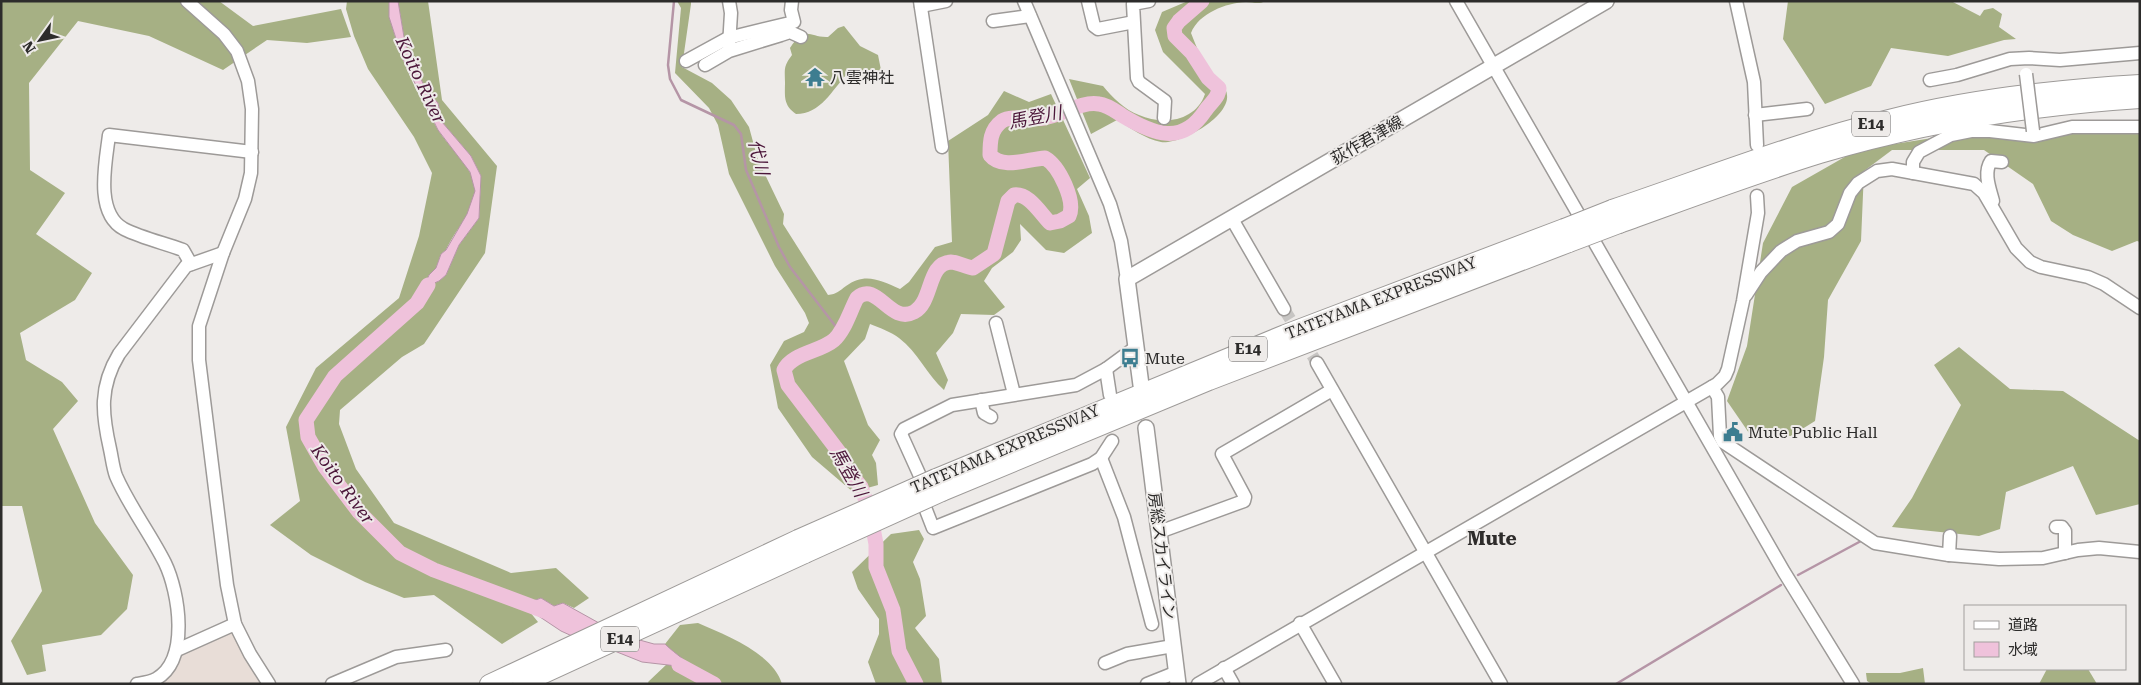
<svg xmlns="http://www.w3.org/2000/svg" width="2141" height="685" viewBox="0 0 2141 685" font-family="'Roboto Serif','Noto Sans JP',serif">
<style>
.built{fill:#e8ddd7}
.forest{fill:#a6b084}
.water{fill:#efc2db;stroke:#b595a6}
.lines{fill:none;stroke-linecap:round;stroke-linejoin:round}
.stream{stroke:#b595a6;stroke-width:2.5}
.river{stroke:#efc2db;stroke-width:15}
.minor-tunnel{stroke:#c7c5c3;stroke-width:12;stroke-dasharray:12 6;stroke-linecap:butt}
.minor-casing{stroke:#9d9a98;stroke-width:15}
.major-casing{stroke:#9d9a98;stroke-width:18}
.highway-casing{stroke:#9d9a98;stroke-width:20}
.minor{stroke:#fff;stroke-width:12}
.major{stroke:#fff;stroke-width:15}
.highway{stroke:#fff;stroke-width:18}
.minor-bridge-casing{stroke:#9d9a98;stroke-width:15;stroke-linecap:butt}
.highway-bridge-casing{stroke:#9d9a98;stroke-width:20;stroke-linecap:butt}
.minor-bridge{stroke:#fff;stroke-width:12}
.highway-bridge{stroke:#fff;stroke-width:18}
.labels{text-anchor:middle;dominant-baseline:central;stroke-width:4;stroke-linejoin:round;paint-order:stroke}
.shield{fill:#eeebe9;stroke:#676564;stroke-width:1}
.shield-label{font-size:15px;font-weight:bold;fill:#2d2c2b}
.poi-label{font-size:16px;fill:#2d2c2b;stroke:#eeebe9;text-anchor:start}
.street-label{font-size:16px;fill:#2d2c2b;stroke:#eeebe9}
.water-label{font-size:18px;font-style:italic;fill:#4c173a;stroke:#eeebe9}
.quarter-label{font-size:19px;font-weight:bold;fill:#2e2c2b;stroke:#eeebe9}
</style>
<rect width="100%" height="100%" fill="#eeebe9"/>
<!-- built -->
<path class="built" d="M231 629 265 684H160L179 655Z"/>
<!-- forest -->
<g class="forest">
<path d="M1 1H219L253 26 341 9 351 37 307 43 267 40 223 70 149 36 78 21 29 83 30 170 65 193 36 234 92 273 75 300 20 333 26 360 62 382 78 401 53 429 95 523 133 575 127 609 101 635 42 645 46 671 27 675 11 641 42 591 22 506H1Z"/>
<path d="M347 1H389C391 44 416 91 437 128 447 146 477 170 475 192 472 214 455 230 446 250L441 254 436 268 429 275 418 301 432 284 439 281 446 275 459 245 479 218 481 176 471 156 442 122 438 103 425 88 405 43 398 1H428L442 100 497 166 485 253 424 344 402 357 340 410 339 424 356 469 394 523 511 573 556 568 589 598 574 608 563 603 554 606 541 598 532 601 526 607 538 622 502 644 434 595 404 598 365 582 311 555 270 525 300 501 286 427 316 368 399 298 419 236 432 173 414 137 368 69 354 36 346 9Z"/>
<path d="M677 1H691V4L682 67 712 83 731 100 749 127 758 160 784 214 783 224 828 295C837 294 839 291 846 286 865 272 880 280 900 289L909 282 935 247 952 242 948 141 988 115 1004 91 1029 102 1051 94 1090 178 1077 189 1089 216 1092 233 1064 253 1046 250 1020 224 1021 240 1013 252 992 268 984 281 1005 307 994 315 961 314 953 333 936 353 948 380 944 390C927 375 918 352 899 338 891 332 880 328 870 324L865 339 844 361 868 425 880 440 872 455 876 463 878 485 853 492 812 457 778 408 770 365 784 341 804 332 809 323 805 313 775 266 729 174 718 125 709 108 675 73 681 8Z"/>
<path d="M1188 1H1265C1259 5 1253 2 1246 2 1226 3 1199 13 1191 33 1197 48 1203 65 1214 77 1219 82 1227 88 1227 95 1230 117 1180 145 1161 142 1145 139 1131 128 1117 120L1091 134 1069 79 1103 86C1112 97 1125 110 1139 115 1163 126 1196 121 1205 94L1163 52 1155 30 1162 12Z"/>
<path d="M1788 1H1951L1980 16 1984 10 1993 8 2002 14 1999 27 2016 39 2004 40 1948 56 1891 48 1871 86 1825 104 1783 39Z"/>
<path d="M844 26 860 46 878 55 881 70 861 77 847 74C832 90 821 114 796 114 783 105 785 96 785 82 785 69 783 67 792 55L790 48C806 24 809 38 828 37L838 28Z"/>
<path d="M2140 130V242L2137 241 2112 251 2073 235 2051 221 2033 184 1984 150H1892L1864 171 1861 241 1828 300 1824 357 1815 421 1791 436 1749 433 1727 401 1747 346 1763 243 1792 187 1857 150 1951 135Z"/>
<path d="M1959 347 2010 389 2063 391 2140 441V504L2096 515 2073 466 2006 492 2000 529 1979 536 1892 527 1912 498 1961 405 1934 365Z"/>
<path d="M919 530 924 539 913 562 920 579 926 616 915 628 939 659 942 684H876L868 662 879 634V619L858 589 852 572 891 534Z"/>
<path d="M698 623C725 635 773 653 782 684H649L648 682 667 664 681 668 686 661 677 657 665 644 680 625Z"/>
<path d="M1923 668 1925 684H1872L1867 681 1866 673H1900Z"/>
<path d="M2047 669H2088L2097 684H2039Z"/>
</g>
<!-- water -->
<g class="water">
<path d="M389 1H398L405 43 425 88 438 103 442 122 471 156 481 176 479 218 459 245 446 275 439 281 432 284 417 303 429 275 436 268 441 254 446 250 467 214 475 191 470 172 438 130 402 57 389 17Z"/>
<path d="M541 598 554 606 563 603 599 623 572 636 561 631 525 607V604Z"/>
<path d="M636 639 654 644H665C676 655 689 661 696 674L677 666 642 662 612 650Z"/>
</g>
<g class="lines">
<!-- stream -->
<g class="stream">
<path d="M674 1 668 65 670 79 681 100 734 125 741 134 746 170 779 247 790 267 840 332"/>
<path d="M1798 575 1861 541"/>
<path d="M1616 684 1781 585"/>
</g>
<!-- river -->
<g class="river">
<path d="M428 285 417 303 335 376 306 420 308 437 325 467 359 512 400 553 434 570 544 611"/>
<path d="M679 665 714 684"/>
<path d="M916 684 899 651 893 610 876 567V544L870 512 861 487 846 468 842 456 788 385 784 370C792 353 820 352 834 340 845 330 850 311 857 298 877 280 890 325 914 312 933 302 927 263 951 262 957 262 966 267 973 268L994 254 1008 201 1014 195C1029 193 1040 213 1050 223L1060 221 1069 216C1076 201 1059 166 1045 158 1028 159 1002 170 990 155 990 142 990 130 1002 121 1012 115 1031 120 1044 118 1062 115 1081 101 1099 104 1108 105 1115 111 1123 116 1153 134 1182 146 1205 111 1210 103 1219 98 1219 88L1208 78 1192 53 1175 36 1174 28 1179 21 1202 1"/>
</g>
<!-- minor-tunnel -->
<path class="minor-tunnel" d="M1284 309 1317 363"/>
<defs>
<g id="minor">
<path d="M187 1 224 34 237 51 248 81 252 109 251 173 245 199 223 253 199 326V360L227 585 235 624 250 654 269 684"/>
<path d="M729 1 731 13 729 46"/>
<path d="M920 1 942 147"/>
<path d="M1024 1 1110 204 1121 241 1127 279"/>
<path d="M1088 1 1094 26 1098 29 1129 23"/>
<path d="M1149 1 1133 4 1137 78 1139 82 1165 101 1164 118"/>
<path d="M1456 1 1784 572 1853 684"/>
<path d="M1736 1 1754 82 1757 145"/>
<path d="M921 6 946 1"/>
<path d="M993 21 1030 16"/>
<path d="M686 61 728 38 794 22 791 10 792 1"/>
<path d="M705 65 729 51 781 35 790 32 801 37"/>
<path d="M1930 80 1957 75 2010 59 2029 58 2060 60 2140 53"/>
<path d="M1755 115 1807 109"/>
<path d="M1913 173V162L1919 152 1951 135 1971 131H1990L2034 136 2072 127H2140"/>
<path d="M1993 201C1990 189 1983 173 1991 161L2002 162"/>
<path d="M1232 219 1284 309"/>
<path d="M191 264 183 250C164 243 142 238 124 229 94 213 106 161 109 135L252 152"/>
<path d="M1746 295 1761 272 1781 251 1797 241 1829 232 1838 224 1850 193 1858 183 1877 171 1892 169 1974 184 1984 193 2016 248 2030 262 2041 267 2088 277 2104 284 2140 308"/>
<path d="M996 323 1014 394"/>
<path d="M1317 363 1501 684"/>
<path d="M1106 369 1110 395"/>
<path d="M1712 387 1718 397 1720 436 1723 442 1875 543 1949 555 1999 559 2043 558 2078 550 2099 548 2140 552"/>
<path d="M981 400 984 413 991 417"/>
<path d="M1101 458 1124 517 1152 624"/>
<path d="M920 476 901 434 904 429 952 405 1076 385 1106 369 1136 347"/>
<path d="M926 510 933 528 1092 464 1101 458 1112 441"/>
<path d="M2056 527H2062L2065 531V553"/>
<path d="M1159 532 1244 501 1245 497 1222 454 1332 390"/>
<path d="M1949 555 1950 536"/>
<path d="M1300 623 1335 684"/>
<path d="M177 650 235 624"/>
<path d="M1105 663 1127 654 1173 646"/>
<path d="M1224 668 1233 684"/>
<path d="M137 684C143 683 151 682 156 679 190 660 179 592 165 563 150 533 129 506 116 476 113 468 112 458 110 449 102 414 99 387 119 354L186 266 223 253"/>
<path d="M332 684 396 657 446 650"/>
<path d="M1147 684 1177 672"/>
<path d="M1198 684 1717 384 1725 376 1728 369 1743 301 1758 213 1757 196"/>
</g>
<g id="major">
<path d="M1141 385 1127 279 1606 1"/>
<path d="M1146 428 1178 684"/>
</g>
<g id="highway">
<path d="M1612 209C1704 178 1795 142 1889 119 1971 98 2055 89 2140 84"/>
<path d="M1619 224C1686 200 1752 175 1820 154 1924 123 2031 106 2140 99"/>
<path d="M936 478 1285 334 1564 228"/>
<path d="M942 492 1209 381 1569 243"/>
<path d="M489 684 798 539"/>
<path d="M522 684 805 554"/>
</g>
</defs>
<!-- minor casing -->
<use href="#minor" class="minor-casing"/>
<!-- major casing -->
<use href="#major" class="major-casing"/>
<!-- highway casing -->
<use href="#highway" class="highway-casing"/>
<!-- minor -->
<use href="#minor" class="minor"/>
<!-- major -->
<use href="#major" class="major"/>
<!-- highway -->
<use href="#highway" class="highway"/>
<defs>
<path id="minor-bridge" d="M2026 74 2033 131"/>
<g id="highway-bridge">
<path d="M1564 228 1612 209"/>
<path d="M1569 243 1619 224"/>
<path d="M798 539 936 478"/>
<path d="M805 554 942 492"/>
</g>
</defs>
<!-- minor-bridge casing -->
<use href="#minor-bridge" class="minor-bridge-casing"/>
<!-- highway-bridge casing -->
<use href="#highway-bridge" class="highway-bridge-casing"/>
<!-- minor-bridge -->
<use href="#minor-bridge" class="minor-bridge"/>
<!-- highway-bridge -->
<use href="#highway-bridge" class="highway-bridge"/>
</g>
<!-- icons -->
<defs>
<symbol id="temple-bare" viewBox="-9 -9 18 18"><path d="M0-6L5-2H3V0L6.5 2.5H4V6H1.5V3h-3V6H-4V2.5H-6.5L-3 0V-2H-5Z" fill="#3d7d90" stroke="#eeebe9" stroke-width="2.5" paint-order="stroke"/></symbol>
<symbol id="bus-bare" viewBox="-9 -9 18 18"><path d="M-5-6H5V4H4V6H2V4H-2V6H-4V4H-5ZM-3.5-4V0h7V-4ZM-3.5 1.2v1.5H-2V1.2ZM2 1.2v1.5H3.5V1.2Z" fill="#3d7d90" stroke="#eeebe9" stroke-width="2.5" paint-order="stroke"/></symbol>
<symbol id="civic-bare" viewBox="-9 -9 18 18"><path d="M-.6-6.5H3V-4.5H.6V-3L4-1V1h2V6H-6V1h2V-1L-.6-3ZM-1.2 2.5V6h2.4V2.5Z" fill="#3d7d90" stroke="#eeebe9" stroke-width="2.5" paint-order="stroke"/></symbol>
</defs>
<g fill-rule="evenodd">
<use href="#temple-bare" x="801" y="63" width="28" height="28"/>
<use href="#bus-bare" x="1116" y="344" width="28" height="28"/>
<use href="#civic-bare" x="1719" y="418" width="28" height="28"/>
</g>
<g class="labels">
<!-- shield labels -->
<g class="shield">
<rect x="1852" y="111.5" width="38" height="25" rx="4"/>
<rect x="1229" y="336.5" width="38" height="25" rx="4"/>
<rect x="601" y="626.5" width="38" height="25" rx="4"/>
</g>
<g class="shield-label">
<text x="1871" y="124">E14</text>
<text x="1248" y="349">E14</text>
<text x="620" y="639">E14</text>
</g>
<!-- poi labels -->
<g class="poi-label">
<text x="830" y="77">八雲神社</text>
<text x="1145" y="358">Mute</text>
<text x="1748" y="432">Mute Public Hall</text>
</g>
<!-- street labels -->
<g class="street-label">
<text transform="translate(1367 140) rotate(-30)">荻作君津線</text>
<text transform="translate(1381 298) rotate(-21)">TATEYAMA EXPRESSWAY</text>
<text transform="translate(1005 449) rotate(-23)">TATEYAMA EXPRESSWAY</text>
<text transform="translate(1162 556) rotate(83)">房総スカイライン</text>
</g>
<!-- water labels -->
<g class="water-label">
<text transform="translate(421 80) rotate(65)">Koito River</text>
<text transform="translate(1035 117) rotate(-11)">馬登川</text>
<text transform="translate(759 157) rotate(77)">代川</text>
<text transform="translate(849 472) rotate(60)">馬登川</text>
<text transform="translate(343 484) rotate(54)">Koito River</text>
</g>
<!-- quarter labels -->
<g class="quarter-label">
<text x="1492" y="538">Mute</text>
</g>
</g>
<!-- border -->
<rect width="2141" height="685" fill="none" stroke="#2d2c2b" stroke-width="5"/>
<!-- legend -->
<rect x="1964" y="605" width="162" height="65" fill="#eeebe9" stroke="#a19f9d"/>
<rect x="1974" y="621" width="25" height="8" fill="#ffffff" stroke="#a19f9d"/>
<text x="2008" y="630" font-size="15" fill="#2d2c2b">道路</text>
<rect x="1974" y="642" width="25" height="15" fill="#efc2db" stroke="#a19f9d"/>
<text x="2008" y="655" font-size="15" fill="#2d2c2b">水域</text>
<!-- north arrow -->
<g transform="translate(40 40) rotate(237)" stroke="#eeebe9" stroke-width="4" paint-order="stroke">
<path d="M0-4L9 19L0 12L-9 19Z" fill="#2d2c2b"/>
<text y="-8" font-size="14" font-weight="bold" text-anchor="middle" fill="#2d2c2b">N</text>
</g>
</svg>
